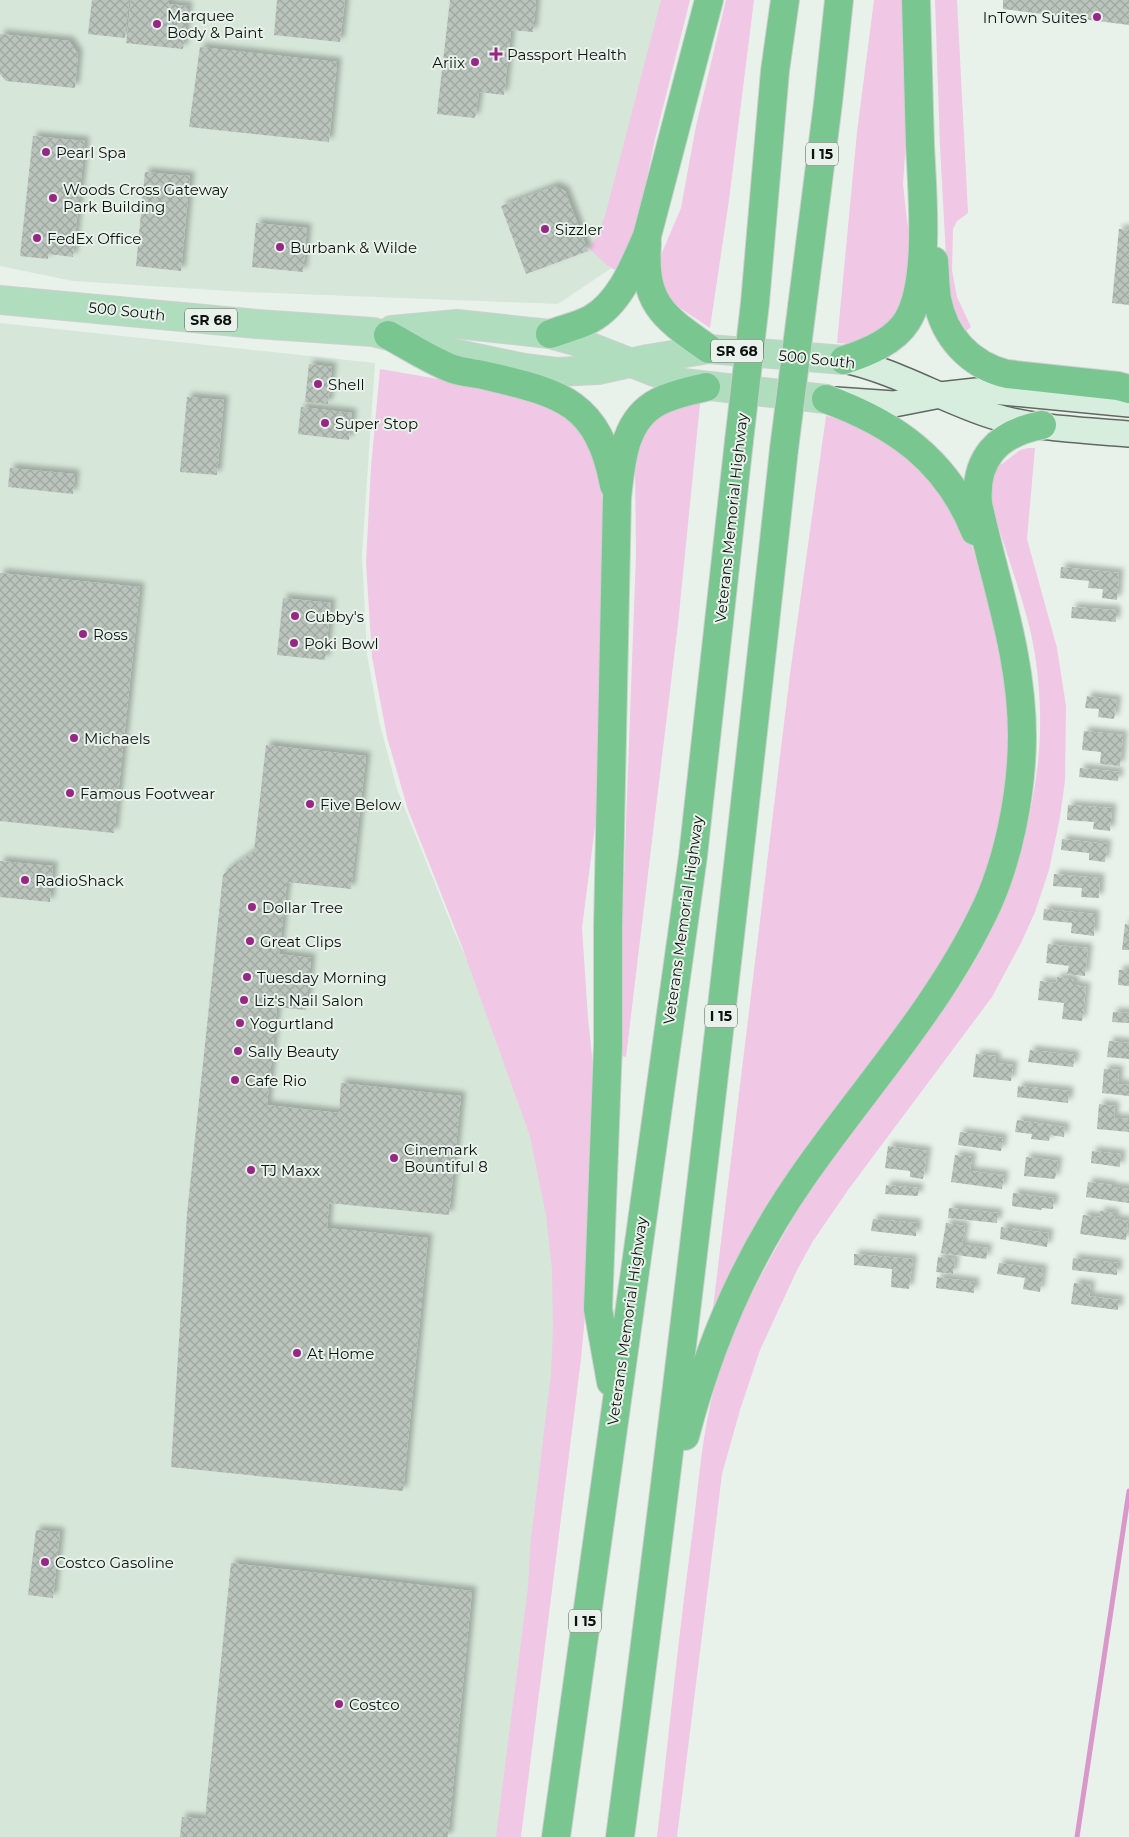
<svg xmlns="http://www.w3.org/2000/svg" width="1129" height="1837" viewBox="0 0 1129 1837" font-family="Montserrat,sans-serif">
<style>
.built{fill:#d6e6d9}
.green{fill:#f1c7e6}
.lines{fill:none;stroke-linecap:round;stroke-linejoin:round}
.stream{stroke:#da98ca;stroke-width:5}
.building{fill:url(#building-cross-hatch);filter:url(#shadow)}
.secondary-casing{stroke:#606862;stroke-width:28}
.primary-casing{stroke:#cfd0cf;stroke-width:30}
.motorway-casing{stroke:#cfd0cf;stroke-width:30}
.secondary{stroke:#d7eede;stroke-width:25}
.primary{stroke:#afddbd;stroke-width:28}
.motorway{stroke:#7ac691;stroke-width:28}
.motorway-bridge-casing{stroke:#cfd0cf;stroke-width:30;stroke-linecap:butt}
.motorway-bridge{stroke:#7ac691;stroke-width:28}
.poi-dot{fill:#972785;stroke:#e8f2ea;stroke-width:2}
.labels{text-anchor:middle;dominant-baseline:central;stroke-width:4;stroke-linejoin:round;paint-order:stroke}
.shield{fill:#e8f2ea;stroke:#505651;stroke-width:1}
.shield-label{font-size:14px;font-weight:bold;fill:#0f1310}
.poi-label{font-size:15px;fill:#0f1310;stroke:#e8f2ea;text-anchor:start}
.street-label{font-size:15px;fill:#0f1310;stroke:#e8f2ea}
</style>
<defs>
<pattern id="building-cross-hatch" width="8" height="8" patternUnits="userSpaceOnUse" patternTransform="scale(1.25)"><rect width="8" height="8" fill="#bac3bc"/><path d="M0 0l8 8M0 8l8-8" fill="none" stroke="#9fa7a1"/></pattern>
<filter id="shadow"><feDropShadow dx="4.5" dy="-4.5" stdDeviation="2.5" flood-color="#0004"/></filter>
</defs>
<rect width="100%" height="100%" fill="#e8f2ea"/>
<!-- built -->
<g class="built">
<path d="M0 0H672L613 267 558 304 245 292 73 281 0 266Z"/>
<path d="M0 323 375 363 362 554 367 654 379 721 397 789 454 931 483 996 531 1118 564 1320 510 1837H0Z"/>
</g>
<!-- green -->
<g class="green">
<path d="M661 0H690L655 139 634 240 624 276 607 265 589 248 596 238 605 216Z"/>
<path d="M726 0H754L729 200 710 328 680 308 669 298 660 278 659 266 661 255 681 208 696 126Z"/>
<path d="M874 0H905L907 127 903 184 907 221 915 256 898 321 854 344 837 343 857 132Z"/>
<path d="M935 0H957L968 213 957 221 953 229 952 270 957 297 971 327 966 331 951 304 947 274 940 147Z"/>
<path d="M380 369 468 384 539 401 577 423 605 481 596 819 582 928 588 1018 596 1094 592 1238 581 1359 521 1837H496L528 1587 531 1538 551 1375 553 1329 552 1269 546 1215 530 1136 461 944 408 810 387 737 372 657 366 563 371 467Z"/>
<path d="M689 402 700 404 678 624 626 1057 622 1056 621 959 636 554 635 466 641 437 658 415Z"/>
<path d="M826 416 841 419 904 446 965 523 999 634 1014 767 982 901 711 1324 790 674Z"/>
<path d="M1028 448H1035L1027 539 1057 648 1066 706 1065 781 1060 817 1049 870 1035 912 1021 943 992 997 848 1190 813 1241 797 1270 760 1350 740 1410 722 1474 677 1837H657C669 1734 679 1631 693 1528 698 1489 701 1449 709 1411 721 1351 751 1293 780 1241 796 1213 812 1184 830 1158 874 1096 926 1039 967 974 993 933 1012 886 1024 838 1040 775 1045 720 1035 655 1029 616 1015 579 1003 541 997 522 989 503 991 484 992 477 995 470 998 463L1002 464 1020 450Z"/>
</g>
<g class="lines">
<!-- stream -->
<path class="stream" d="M1077 1837 1129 1491"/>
</g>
<!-- building -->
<g class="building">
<path d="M92 0H129L125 38 88 34Z"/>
<path d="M131 0H169V4L188 6 183 49 126 43Z"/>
<path d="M277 0H345L340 42 274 35Z"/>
<path d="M450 0H536L533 32 511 30 504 95 479 92 475 118 437 114Z"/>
<path d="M1003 0H1129V25L1003 9Z"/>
<path d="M0 34 69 41 78 54 75 88 6 81 0 74Z"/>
<path d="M200 47 337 62 329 142 189 127Z"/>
<path d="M33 136 85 141 73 257 48 254V259L20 256Z"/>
<path d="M145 172 190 176 181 271 136 266Z"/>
<path d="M555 186 565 191 588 251 526 274 501 206Z"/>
<path d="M256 223 307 228 303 272 252 267Z"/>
<path d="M1119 229 1129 230V305L1112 303Z"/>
<path d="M309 364 332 367 328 404 305 402Z"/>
<path d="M187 397 224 400 217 475 180 472Z"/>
<path d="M301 407 352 413 349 440 298 434Z"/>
<path d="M10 468 75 474 73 494 8 487Z"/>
<path d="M1061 567 1119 573 1117 600 1102 598 1103 589 1088 588 1089 581 1060 578Z"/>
<path d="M0 573 140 587 114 833 0 821Z"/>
<path d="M283 598 331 603 325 660 277 655Z"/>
<path d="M1072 607 1116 610V622L1071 618Z"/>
<path d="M1087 696 1117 700 1114 719 1098 717 1099 709 1085 708Z"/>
<path d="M1084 731 1123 735 1120 766 1100 764 1101 752 1082 750Z"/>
<path d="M266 745 366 756 351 889 287 882 279 954 311 958 306 1010 277 1007 267 1105 339 1113 341 1083 461 1096 449 1215 329 1203 327 1228 428 1238 403 1491 171 1467 187 1214 223 875 228 869 254 851Z"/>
<path d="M1080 768 1119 772 1118 781 1079 777Z"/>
<path d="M1068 805 1112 808 1110 831 1093 829 1094 822 1067 820Z"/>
<path d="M1062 839 1107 844 1105 862 1089 860V853L1061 850Z"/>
<path d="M0 861 53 866 50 902 0 897Z"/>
<path d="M1054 874 1100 878 1099 898 1081 897 1082 888 1053 886Z"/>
<path d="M1044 909 1095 914 1094 936 1071 933 1072 923 1043 920Z"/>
<path d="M1125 924 1129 925V950H1122Z"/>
<path d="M1048 944 1088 948 1085 976 1067 974 1069 966 1046 963Z"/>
<path d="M1119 970H1129V986L1118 985Z"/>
<path d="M1057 977 1074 980V985L1086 987 1082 1021 1062 1019 1064 1003 1038 1000 1040 981 1056 983Z"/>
<path d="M1113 1012 1129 1013V1023L1112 1022Z"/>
<path d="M1109 1041 1129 1043V1059L1107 1057Z"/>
<path d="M1030 1050 1075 1055 1073 1067 1028 1062Z"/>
<path d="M976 1054 996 1056V1063L1013 1065 1011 1081 973 1077Z"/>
<path d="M1104 1069 1119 1070 1118 1084 1129 1085V1096L1102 1093Z"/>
<path d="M1018 1086 1069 1091 1068 1103 1017 1097Z"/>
<path d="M1099 1104 1115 1106 1114 1118 1129 1119V1132L1097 1129Z"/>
<path d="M1017 1120 1065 1127 1064 1137 1050 1135 1049 1141 1031 1139 1032 1134 1015 1132Z"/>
<path d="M960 1132 1003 1138 1001 1151 958 1145Z"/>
<path d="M888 1146 927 1151 923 1179 910 1177V1171L885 1168Z"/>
<path d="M1092 1151 1121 1154 1120 1167 1091 1163Z"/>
<path d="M955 1155 972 1157 970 1171 1004 1175 1002 1189 951 1182Z"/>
<path d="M1026 1157 1058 1161 1055 1179 1024 1176Z"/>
<path d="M1088 1182 1112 1185V1187L1129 1189V1203L1086 1197Z"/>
<path d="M886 1185 919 1188 918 1196 885 1194Z"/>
<path d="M1013 1193 1054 1198 1053 1209 1042 1208 1041 1210 1012 1206Z"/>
<path d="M949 1208 998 1213 997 1223 948 1218Z"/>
<path d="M1100 1211 1115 1213 1114 1219 1128 1221 1126 1240 1080 1234 1083 1215 1100 1217Z"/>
<path d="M873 1219 917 1223 916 1236 871 1231Z"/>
<path d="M946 1223 965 1226 962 1245 988 1248 986 1259 941 1253Z"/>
<path d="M1001 1227 1049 1233 1047 1247 1000 1239Z"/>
<path d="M854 1254 913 1259 909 1289 891 1287 892 1269 854 1265Z"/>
<path d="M938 1257 955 1259 953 1274 936 1272Z"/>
<path d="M1073 1258 1118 1263 1117 1275 1072 1270Z"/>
<path d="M999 1263 1043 1269 1040 1292 1023 1289 1025 1278 997 1274Z"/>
<path d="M937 1277 975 1282 974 1293 936 1288Z"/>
<path d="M1074 1283 1091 1285 1089 1296 1119 1300 1118 1310 1071 1304Z"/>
<path d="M36 1530 60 1532 53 1598 28 1595Z"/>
<path d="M231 1563 472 1591 448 1837H180L182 1817 205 1819Z"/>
</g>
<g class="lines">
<defs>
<g id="secondary">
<path d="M844 360C897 371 942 400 993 416 1035 429 1085 430 1129 434"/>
<path d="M836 400 894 404 940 395 976 391H992L1129 404"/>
</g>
<g id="primary">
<path d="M0 300 257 324 373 332 457 354 524 368 556 372 598 370 648 359 709 349 844 360"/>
<path d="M392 330 457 324 550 334 575 341 683 383 826 399"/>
</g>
<g id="motorway">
<path d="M647 243C643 304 662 316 709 349"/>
<path d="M934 261C935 273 935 287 937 299 944 337 970 365 1007 374L1118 386 1129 389"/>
<path d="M755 303 775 71 785 0"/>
<path d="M802 307 828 103 839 0"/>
<path d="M550 334C563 329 578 326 591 319 620 303 634 266 647 236L709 0"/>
<path d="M388 335C407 345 433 362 453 369 462 372 473 373 483 375 558 393 598 399 614 485"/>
<path d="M844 360C866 353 894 342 907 321 931 283 922 189 920 144 919 96 917 48 916 0"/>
<path d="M826 399C895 424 947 461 975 531"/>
<path d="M611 1382 598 1309 608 1045V927L617 498C621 464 623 420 658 402 673 394 690 391 706 387"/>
<path d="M685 1436C709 1344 746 1258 801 1179 861 1092 935 1012 982 916 1008 865 1022 793 1022 736 1022 654 995 583 978 504 974 458 998 433 1042 425"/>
<path d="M556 1837 693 856 739 441"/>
<path d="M620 1837C681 1375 734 912 784 449"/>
</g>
</defs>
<!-- secondary casing -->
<use href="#secondary" class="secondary-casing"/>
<!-- primary casing -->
<use href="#primary" class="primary-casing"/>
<!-- motorway casing -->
<use href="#motorway" class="motorway-casing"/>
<!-- secondary -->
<use href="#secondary" class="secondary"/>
<!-- primary -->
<use href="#primary" class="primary"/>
<!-- motorway -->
<use href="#motorway" class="motorway"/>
<defs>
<g id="motorway-bridge">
<path d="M739 441 755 303"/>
<path d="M784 449 802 307"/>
</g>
</defs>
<!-- motorway-bridge casing -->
<use href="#motorway-bridge" class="motorway-bridge-casing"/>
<!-- motorway-bridge -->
<use href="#motorway-bridge" class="motorway-bridge"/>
</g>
<!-- markers -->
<g class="poi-dot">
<circle cx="1097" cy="17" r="5"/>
<circle cx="157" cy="24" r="5"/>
<path d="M493.5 46.5h5v5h5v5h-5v5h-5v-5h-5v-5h5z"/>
<circle cx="475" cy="62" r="5"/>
<circle cx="46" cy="152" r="5"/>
<circle cx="53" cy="198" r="5"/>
<circle cx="545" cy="229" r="5"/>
<circle cx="37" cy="238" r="5"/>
<circle cx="280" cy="247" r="5"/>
<circle cx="318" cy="384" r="5"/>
<circle cx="325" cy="423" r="5"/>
<circle cx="295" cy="616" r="5"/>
<circle cx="83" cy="634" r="5"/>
<circle cx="294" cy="643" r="5"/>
<circle cx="74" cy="738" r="5"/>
<circle cx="70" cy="793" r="5"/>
<circle cx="310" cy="804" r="5"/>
<circle cx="25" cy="880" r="5"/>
<circle cx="252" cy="907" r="5"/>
<circle cx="250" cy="941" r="5"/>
<circle cx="247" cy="977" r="5"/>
<circle cx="244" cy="1000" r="5"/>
<circle cx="240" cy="1023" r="5"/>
<circle cx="238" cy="1051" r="5"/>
<circle cx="235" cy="1080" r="5"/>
<circle cx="394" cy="1158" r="5"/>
<circle cx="251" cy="1170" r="5"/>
<circle cx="297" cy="1353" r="5"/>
<circle cx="45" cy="1562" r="5"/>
<circle cx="339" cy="1704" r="5"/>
</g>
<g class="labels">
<!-- shield labels -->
<g class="shield">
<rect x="806" y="142.5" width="32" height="23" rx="4"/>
<rect x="185" y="308.5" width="52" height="23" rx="4"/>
<rect x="711" y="339.5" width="52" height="23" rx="4"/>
<rect x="705" y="1004.5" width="32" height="23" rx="4"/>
<rect x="569" y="1609.5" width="32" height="23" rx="4"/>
</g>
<g class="shield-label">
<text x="822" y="154">I 15</text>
<text x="211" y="320">SR 68</text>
<text x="737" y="351">SR 68</text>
<text x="721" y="1016">I 15</text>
<text x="585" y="1621">I 15</text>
</g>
<!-- poi labels -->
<g class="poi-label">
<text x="167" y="15">Marquee<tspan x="167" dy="17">Body &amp; Paint</tspan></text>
<text x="1087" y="17" text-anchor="end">InTown Suites</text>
<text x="507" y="54">Passport Health</text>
<text x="465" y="62" text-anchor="end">Ariix</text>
<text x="56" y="152">Pearl Spa</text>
<text x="63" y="189">Woods Cross Gateway<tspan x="63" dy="17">Park Building</tspan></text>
<text x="555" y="229">Sizzler</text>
<text x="47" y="238">FedEx Office</text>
<text x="290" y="247">Burbank &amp; Wilde</text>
<text x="328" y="384">Shell</text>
<text x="335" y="423">Super Stop</text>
<text x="305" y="616">Cubby's</text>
<text x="93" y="634">Ross</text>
<text x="304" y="643">Poki Bowl</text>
<text x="84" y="738">Michaels</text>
<text x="80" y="793">Famous Footwear</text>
<text x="320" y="804">Five Below</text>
<text x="35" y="880">RadioShack</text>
<text x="262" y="907">Dollar Tree</text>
<text x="260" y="941">Great Clips</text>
<text x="257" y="977">Tuesday Morning</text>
<text x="254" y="1000">Liz's Nail Salon</text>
<text x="250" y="1023">Yogurtland</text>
<text x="248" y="1051">Sally Beauty</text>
<text x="245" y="1080">Cafe Rio</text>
<text x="404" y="1149">Cinemark<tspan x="404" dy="17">Bountiful 8</tspan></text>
<text x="261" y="1170">TJ Maxx</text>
<text x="307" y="1353">At Home</text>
<text x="55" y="1562">Costco Gasoline</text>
<text x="349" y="1704">Costco</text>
</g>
<!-- street labels -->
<g class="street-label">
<text transform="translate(127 311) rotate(6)">500 South</text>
<text transform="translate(817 359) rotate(6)">500 South</text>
<text transform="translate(731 518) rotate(-84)">Veterans Memorial Highway</text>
<text transform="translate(683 920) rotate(-82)">Veterans Memorial Highway</text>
<text transform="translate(627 1321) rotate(-82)">Veterans Memorial Highway</text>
</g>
</g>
</svg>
